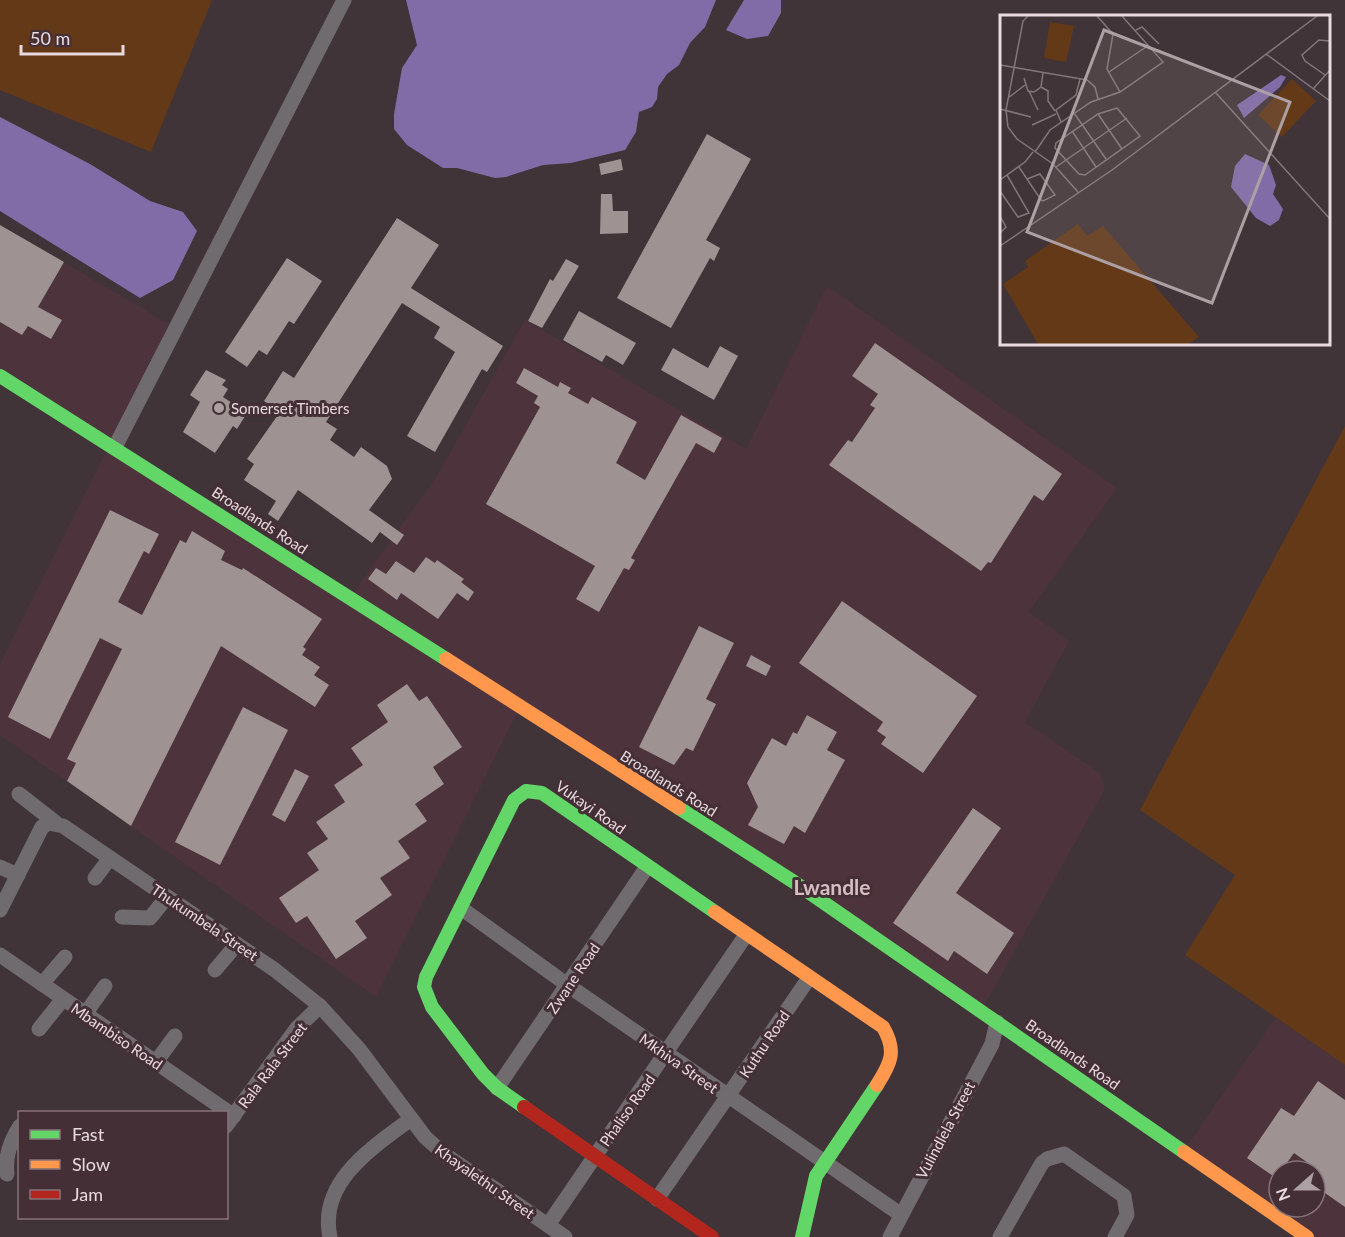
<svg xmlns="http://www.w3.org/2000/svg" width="1345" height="1237" viewBox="0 0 1345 1237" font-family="Lato,sans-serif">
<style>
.built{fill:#4d333b;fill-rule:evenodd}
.green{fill:#633918}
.water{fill:#816ca8}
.building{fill:#9e9293}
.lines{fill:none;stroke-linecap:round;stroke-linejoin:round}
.street{stroke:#706b6e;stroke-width:15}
.fast{stroke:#63d668;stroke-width:14}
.slow{stroke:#ff974d;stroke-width:14}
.jam{stroke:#b3261e;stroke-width:14}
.poi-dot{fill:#ada0a4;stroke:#452f36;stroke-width:2}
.labels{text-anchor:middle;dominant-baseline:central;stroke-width:6;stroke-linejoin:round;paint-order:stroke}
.poi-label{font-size:15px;fill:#e8dade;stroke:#452f36;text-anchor:start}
.street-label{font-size:15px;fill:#e8dade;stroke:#452f36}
.district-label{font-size:21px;font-weight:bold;fill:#d7bcc4;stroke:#452f36}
.inset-road{fill:none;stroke:#83767a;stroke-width:1.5}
.view{fill:#ada0a4;fill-opacity:0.15;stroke:#ada0a4;stroke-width:3}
.inset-edge{fill:none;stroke:#e8dade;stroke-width:3}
</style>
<rect width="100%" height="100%" fill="#403438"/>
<!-- built -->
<g class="built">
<path d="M0 225 169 324 110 444 349 599 435 479 525 320 746 449 827 286 1117 488 1029 612 1069 641 1025 722 1100 773 1105 789 980 1013 519 709 376 997 0 735V664L110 444 0 377Z"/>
<path d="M1276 1017 1345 1065V1237H1304L1182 1153ZM1279 1171H1315V1207H1279Z"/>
</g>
<!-- green -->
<g class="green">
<path d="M0 0H212L151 152 0 90Z"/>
<path d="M1345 426V1065L1185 955 1235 875 1140 810Z"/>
</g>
<!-- water -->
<g class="water">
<path d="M406 0H716L705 27 690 43 679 65 667 74 658 87 657 99 652 107 639 112 636 132 625 150 571 163 543 165 506 177 495 178 457 168H443L407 145 394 129V114L402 68 417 45Z"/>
<path d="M744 0H781V13L768 36 747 39 726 30Z"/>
<path d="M0 117 90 164 150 201 183 212 197 231 173 280 140 298 0 211Z"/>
</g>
<!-- building -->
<g class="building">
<path d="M707 134 751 159 706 240 720 248 714 261 710 258 671 328 617 298Z"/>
<path d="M621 159 623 170 601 175 599 164Z"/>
<path d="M601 194H612L613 211H628V233L600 234Z"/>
<path d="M397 218 439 245 411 288 503 346 487 372 482 369 435 452 407 436 455 352 434 338 440 327 402 303 326 422 337 429 330 440 354 457 361 447 387 466 392 479 369 510 404 535 397 545 380 532 372 543 298 490 278 521 268 514 276 501 244 480 254 464 247 459 280 412 264 401 283 371 294 378Z"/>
<path d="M0 225 64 262 38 307 62 320 51 339 28 326 22 335 0 322Z"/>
<path d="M287 258 322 281 294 324 289 321 267 355 259 350 247 367 225 352Z"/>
<path d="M566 259 579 266 542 328 528 321 550 279 553 281Z"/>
<path d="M579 311 636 343 623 365 606 355 602 362 563 340Z"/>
<path d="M875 343 1062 474 1043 501 1034 495 991 563 988 562 981 571 829 465 848 440 852 442 875 408 870 405 878 394 852 376Z"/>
<path d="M720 346 738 356 714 400 661 370 673 348 708 368Z"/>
<path d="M524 368 558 387 560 382 571 388 568 393 588 404 592 397 637 422 616 463 645 480 681 415 722 438 714 453 696 443 631 558 635 560 629 570 624 568 599 612 576 599 595 566 486 504 540 407 534 403 538 396 516 383Z"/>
<path d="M206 370 226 380 222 385 228 389 223 397 247 413 237 429 233 426 215 453 183 432 200 402 190 395Z"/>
<path d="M110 510 159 534 149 554 144 551 118 602 142 615 180 540 186 543 192 531 225 551 221 560 242 570 243 568 322 619 303 647 306 649 302 655 320 667 314 675 329 685 315 707 221 646 131 826 67 781 76 763 67 759 122 649 100 638 50 739 8 717Z"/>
<path d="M426 557 435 563 437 560 464 579 461 582 474 592 468 601 457 593 438 619 401 593 397 600 368 579 376 568 386 574 396 561 414 573Z"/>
<path d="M842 601 977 696 923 773 881 744 886 737 877 731 883 722 799 663Z"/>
<path d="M699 626 734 643 706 699 716 704 693 751 686 748 674 765 639 747Z"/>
<path d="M751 655 771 666 766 676 746 666Z"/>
<path d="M407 684 419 701 427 696 462 747 433 767 444 784 415 804 427 821 398 841 410 858 380 878 392 895 355 921 367 938 336 959 307 916 296 923 279 898 319 870 307 853 328 839 316 822 345 802 334 785 363 765 351 748 388 722 377 705Z"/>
<path d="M243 707 288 730 220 865 175 842Z"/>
<path d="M807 715 837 732 827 750 845 760 805 833 794 826 784 844 748 825 758 807 747 783 772 738 786 746 793 732 797 734Z"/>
<path d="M295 769 309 776 285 822 272 815Z"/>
<path d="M973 808 1001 828 956 893 1014 933 987 974 954 951 948 961 893 923Z"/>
<path d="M1318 1081 1345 1100V1207L1315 1186V1168L1294 1153 1276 1178 1247 1158 1281 1108 1294 1116Z"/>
</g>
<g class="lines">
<!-- street -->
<g class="street">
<path d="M115 447 344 0"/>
<path d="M19 794 56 823"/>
<path d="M0 867 18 875"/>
<path d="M95 878 110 858"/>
<path d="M461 908 569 986 900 1214"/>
<path d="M0 910 42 827 49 823 63 826 275 970 320 1006 359 1049 425 1137 444 1154 565 1237"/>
<path d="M122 917 150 918 167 897"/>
<path d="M0 955 234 1116"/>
<path d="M215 970 237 944"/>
<path d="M42 984 65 957"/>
<path d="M85 1014 105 986"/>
<path d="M39 1029 63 999"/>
<path d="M156 1062 175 1036"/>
<path d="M497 1088 647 867"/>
<path d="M226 1126 297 1028 320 1006"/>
<path d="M7 1174C5 1156 10 1142 20 1126"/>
<path d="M657 1199 809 978"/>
<path d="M548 1225 746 935"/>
<path d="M330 1237C318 1182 373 1147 411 1119"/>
<path d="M890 1237 992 1044 997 1022"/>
<path d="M1000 1237 1042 1163 1047 1159 1064 1154 1124 1196 1127 1215 1115 1237"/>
</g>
<!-- fast -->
<g class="fast">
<path d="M0 376 446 659"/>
<path d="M679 808 794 882 1184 1152"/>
<path d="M524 1107 497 1088 483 1074 432 1007 424 987 426 977 514 800 526 791 542 793 715 912"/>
<path d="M802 1237 816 1176 877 1085"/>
</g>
<!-- slow -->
<g class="slow">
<path d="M446 659 679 808"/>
<path d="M715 912 883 1027C897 1051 891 1063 877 1085"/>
<path d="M1184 1152 1307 1237"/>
</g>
<!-- jam -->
<path class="jam" d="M524 1107 712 1237"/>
</g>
<!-- markers -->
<circle class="poi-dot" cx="219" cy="408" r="6"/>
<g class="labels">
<!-- poi labels -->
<g class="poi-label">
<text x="231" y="408">Somerset Timbers</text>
</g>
<!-- street labels -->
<g class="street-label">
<text transform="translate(260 520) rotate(33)">Broadlands Road</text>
<text transform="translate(669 783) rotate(32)">Broadlands Road</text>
<text transform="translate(591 807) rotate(35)">Vukayi Road</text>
<text transform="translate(205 922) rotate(34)">Thukumbela Street</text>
<text transform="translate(573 978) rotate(-56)">Zwane Road</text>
<text transform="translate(117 1036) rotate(34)">Mbambiso Road</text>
<text transform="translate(764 1044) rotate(-56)">Kuthu Road</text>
<text transform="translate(1073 1054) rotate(35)">Broadlands Road</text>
<text transform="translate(679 1063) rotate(35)">Mkhiva Street</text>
<text transform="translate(272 1065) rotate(-53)">Rala Rala Street</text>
<text transform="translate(627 1110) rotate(-55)">Phaliso Road</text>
<text transform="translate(945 1130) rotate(-62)">Vulindlela Street</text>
<text transform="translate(485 1181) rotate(35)">Khayalethu Street</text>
</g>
<!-- district labels -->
<g class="district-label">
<text x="832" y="886">Lwandle</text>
</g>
</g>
<!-- overview -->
<g transform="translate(1000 15)">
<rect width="330" height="330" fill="#403438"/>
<path d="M50 7 74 11 66 47 44 43ZM292 64 316 86 282 122 258 100ZM78 209 87 221 103 211 199 322 189 329H38L3 269 28 252 25 246Z" fill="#633918"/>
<path d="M281 60 286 62 280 72 244 103 237 90ZM245 139 269 150 276 170 273 179 283 194 279 205 270 211 256 203 231 172 235 151Z" fill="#816ca8"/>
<path class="inset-road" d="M28 1 23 6 6 95 8 112 17 124 53 149 78 177M97 1 113 19 107 54 120 77M136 15 142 12 159 29M266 39 330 86M0 50 87 65 95 72 98 84M109 57 149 30M325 60 305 46 302 40 319 25 330 26M24 63 28 76 34 77 41 72 43 58M41 72 48 76V86L55 96M313 74 330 55M29 76 38 95M216 78 330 204M8 83 25 70M117 93 140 121 85 160 79 159 55 133 56 128 98 99ZM0 94 31 102M74 98 106 144M98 99 122 134M61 107 56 95 76 80 80 64M32 110 56 99M72 116 96 152M35 137 50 115 91 87 120 77 163 47 122 1M19 152 41 185 43 186 55 180 40 159 27 164M56 152 127 103M0 165 25 147 33 137M0 176 18 202 29 198 7 160M0 201 6 212 0 218M0 231 112 155 317 1"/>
<path class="view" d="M104 15 290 87 212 288 27 217Z"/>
<rect width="330" height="330" class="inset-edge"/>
</g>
<!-- legend -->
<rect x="18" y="1111" width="210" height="108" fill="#452f36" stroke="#867379" stroke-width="1.5"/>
<rect x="30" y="1130" width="30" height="9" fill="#63d668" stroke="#867379" stroke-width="1.5"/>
<text x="72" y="1141" font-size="18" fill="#e8dade">Fast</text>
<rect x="30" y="1160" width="30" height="9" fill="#ff974d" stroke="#867379" stroke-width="1.5"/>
<text x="72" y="1171" font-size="18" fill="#e8dade">Slow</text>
<rect x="30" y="1190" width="30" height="9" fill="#b3261e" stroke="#867379" stroke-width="1.5"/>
<text x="72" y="1201" font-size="18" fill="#e8dade">Jam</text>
<!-- north arrow -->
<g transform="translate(1297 1189) rotate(249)"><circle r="28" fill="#452f36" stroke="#867379" stroke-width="1.5"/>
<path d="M0-4.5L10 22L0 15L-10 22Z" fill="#ada0a4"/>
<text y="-9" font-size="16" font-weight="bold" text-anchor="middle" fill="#e8dade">N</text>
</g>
<!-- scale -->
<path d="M21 45v9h102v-9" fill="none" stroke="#e8dade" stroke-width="3"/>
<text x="30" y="45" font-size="18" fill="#e8dade" stroke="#452f36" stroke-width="4.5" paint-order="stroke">50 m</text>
</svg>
